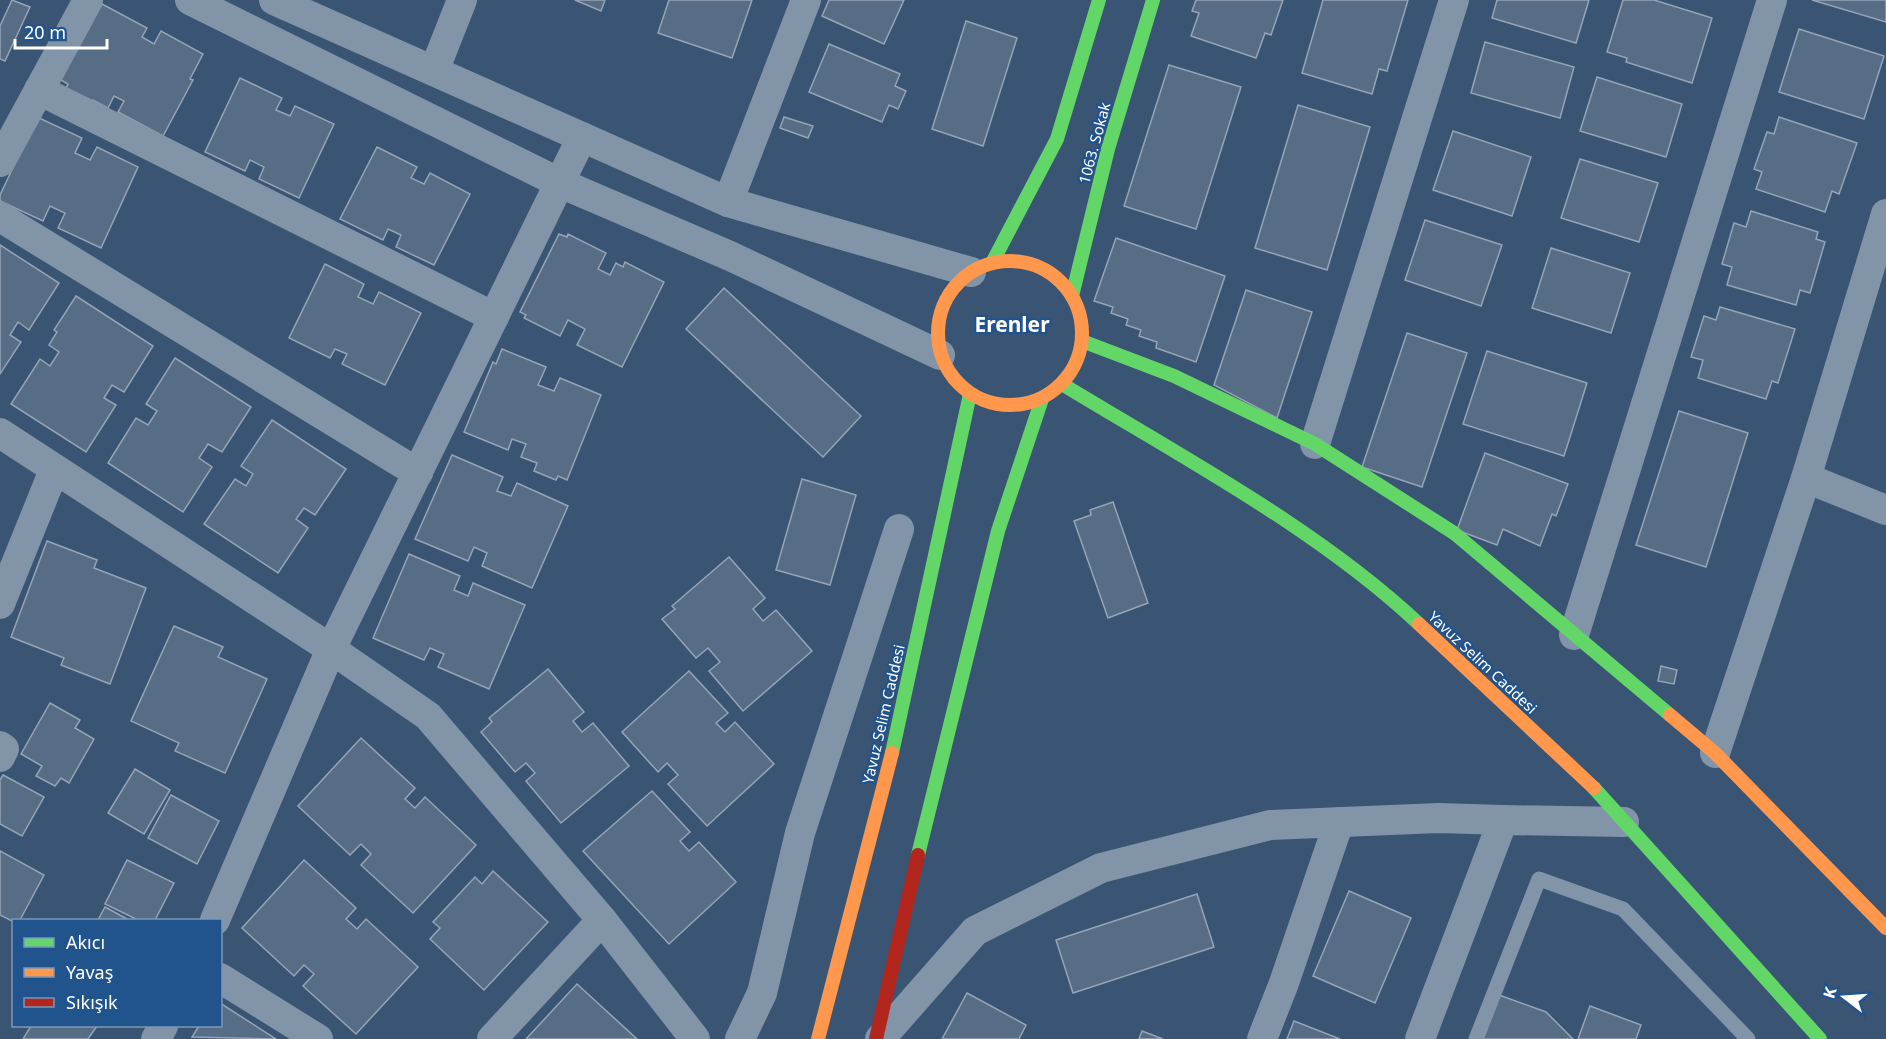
<svg xmlns="http://www.w3.org/2000/svg" width="1886" height="1039" viewBox="0 0 1886 1039" font-family="'Noto Sans',sans-serif">
<style>
.building{fill:#576d86;stroke:#95a4b7;stroke-width:1.5}
.lines{fill:none;stroke-linecap:round;stroke-linejoin:round}
.lane{stroke:#8194a8;stroke-width:15}
.street{stroke:#8194a8;stroke-width:30}
.fast{stroke:#63d668;stroke-width:14}
.slow{stroke:#ff974d;stroke-width:14}
.jam{stroke:#b3261e;stroke-width:14}
.labels{text-anchor:middle;dominant-baseline:central;stroke-width:4.5;stroke-linejoin:round;paint-order:stroke}
.street-label{font-size:15px;fill:#fff;stroke:#21538c}
.district-label{font-size:21px;font-weight:bold;fill:#fff;stroke:#21538c}
</style>
<rect width="100%" height="100%" fill="#3a5474"/>
<!-- building -->
<g class="building">
<path d="M12 0 30 7 5 61 0 59V26Z"/>
<path d="M575 0H605L601 11Z"/>
<path d="M669 0H752L732 58 658 33Z"/>
<path d="M829 0H904L884 44 822 16Z"/>
<path d="M1196 0H1283L1271 35 1265 33 1256 58 1191 36 1199 13 1192 11Z"/>
<path d="M1323 0H1408L1387 71 1379 69 1372 94 1302 73Z"/>
<path d="M1497 0H1589L1576 43 1492 18Z"/>
<path d="M1623 0H1654L1712 18 1692 83 1626 62 1627 58 1607 52Z"/>
<path d="M1812 0H1886V22Z"/>
<path d="M102 4 147 28 142 37 154 44 161 31 203 54 190 79 193 80 163 136 118 112 124 101 114 96 108 108 93 100 91 104 65 90 68 84 61 80Z"/>
<path d="M966 21 1017 38 983 146 932 129Z"/>
<path d="M1799 29 1884 56 1864 119 1779 92Z"/>
<path d="M1485 42 1574 67 1560 118 1471 93Z"/>
<path d="M829 44 900 74 895 86 906 91 898 109 889 105 882 122 809 92Z"/>
<path d="M1169 65 1241 87 1196 229 1124 206Z"/>
<path d="M1597 77 1682 104 1666 157 1580 131Z"/>
<path d="M240 78 282 98 276 110 290 116 295 106 334 124 299 198 259 179 264 167 250 160 245 171 205 152Z"/>
<path d="M1298 105 1370 127 1327 270 1255 248Z"/>
<path d="M37 117 82 138 75 153 90 160 97 147 138 167 101 248 58 228 65 213 50 206 43 221 0 201V195Z"/>
<path d="M784 117 813 126 808 138 780 128Z"/>
<path d="M1779 117 1857 143 1839 194 1832 191 1825 212 1756 189 1762 172 1754 169 1767 132 1774 134Z"/>
<path d="M1453 131 1531 157 1512 216 1433 190Z"/>
<path d="M377 147 417 167 411 178 424 184 430 173 470 194 434 265 396 247 401 235 388 229 383 240 340 219Z"/>
<path d="M1580 159 1658 183 1639 242 1561 218Z"/>
<path d="M1751 211 1818 232 1816 239 1825 242 1810 293 1800 290 1796 305 1727 285 1732 267 1722 264 1734 223 1746 227Z"/>
<path d="M1425 220 1502 245 1481 306 1405 280Z"/>
<path d="M559 234 567 237 568 234 606 253 598 269 610 275 616 263 623 267 625 262 664 282 622 367 577 345 585 329 568 320 560 336 524 318 526 315 520 312Z"/>
<path d="M1116 238 1225 276 1196 362 1156 348 1157 342 1139 336 1141 330 1126 325 1128 319 1111 313 1113 307 1094 301Z"/>
<path d="M0 245 59 283 29 330 18 322 10 335 21 342 0 374Z"/>
<path d="M1551 248 1630 273 1611 333 1532 308Z"/>
<path d="M325 264 364 284 358 297 373 304 379 292 421 313 385 385 342 364 347 354 335 349 330 358 289 338Z"/>
<path d="M724 288 861 416 823 457 686 329Z"/>
<path d="M1246 290 1312 312 1277 418 1214 385Z"/>
<path d="M76 296 153 346 124 392 112 385 104 398 116 405 86 452 11 404 40 359 50 366 59 352 49 345 57 332 54 330Z"/>
<path d="M1720 307 1795 329 1778 383 1772 381 1766 399 1698 378 1703 360 1691 357 1704 316 1716 320Z"/>
<path d="M1407 333 1467 353 1422 487 1362 467Z"/>
<path d="M502 349 546 367 538 385 554 391 560 378 601 395 567 480 558 476 556 480 534 471 537 463 521 457 526 444 512 439 508 450 464 432 493 362 496 364Z"/>
<path d="M1487 351 1587 383 1564 456 1463 424Z"/>
<path d="M175 358 251 407 222 452 208 444 199 458 212 467 183 512 108 463 136 418 148 425 157 411 146 404Z"/>
<path d="M1679 411 1748 433 1706 567 1636 545Z"/>
<path d="M272 420 346 469 315 515 304 508 296 519 308 528 278 573 204 524 235 479 246 486 253 474 241 466Z"/>
<path d="M1485 453 1568 484 1556 516 1552 514 1540 546 1503 529 1497 545 1457 530Z"/>
<path d="M452 455 503 477 497 491 511 496 517 483 568 506 532 588 482 566 487 553 474 547 468 561 415 539Z"/>
<path d="M802 479 856 495 830 585 776 570Z"/>
<path d="M1113 502 1148 603 1108 618 1074 521 1091 515 1090 510Z"/>
<path d="M47 541 97 560 94 568 146 588 110 684 61 665 64 658 11 637Z"/>
<path d="M409 554 460 576 454 590 468 596 473 583 525 605 489 689 438 667 444 654 430 648 424 660 373 638Z"/>
<path d="M729 557 765 598 753 609 763 621 776 610 812 651 743 711 709 671 720 662 708 648 696 658 662 619 675 609 672 606Z"/>
<path d="M174 626 223 647 218 657 267 679 225 773 175 751 179 743 131 721Z"/>
<path d="M1661 666 1677 670 1674 684 1658 681Z"/>
<path d="M548 669 584 712 573 721 582 732 593 723 629 766 561 823 526 781 535 773 526 763 515 772 481 732 492 722 489 718Z"/>
<path d="M689 671 728 713 716 723 725 732 735 722 774 764 707 826 668 784 678 775 667 763 658 772 622 732Z"/>
<path d="M50 703 80 720 75 728 94 739 69 783 61 778 55 786 36 776 42 766 21 754Z"/>
<path d="M361 738 415 788 405 799 415 808 425 797 476 845 413 913 361 865 371 854 361 844 350 855 298 806Z"/>
<path d="M135 769 170 790 144 834 108 813Z"/>
<path d="M3 775 44 797 22 836 0 824V780Z"/>
<path d="M652 791 690 832 680 841 689 851 699 842 736 882 669 944 583 851Z"/>
<path d="M171 795 219 821 197 864 148 838Z"/>
<path d="M0 851 44 875 20 920 14 922 0 915Z"/>
<path d="M127 860 174 883 155 920H138L105 904Z"/>
<path d="M304 860 356 908 346 919 357 929 366 919 418 967 356 1034 303 986 314 974 304 965 294 976 242 928Z"/>
<path d="M493 871 548 922 484 990 430 939 440 928 433 922 475 877 482 884Z"/>
<path d="M1349 891 1411 918 1375 1003 1313 976Z"/>
<path d="M1197 894 1214 947 1073 993 1056 940Z"/>
<path d="M105 907 129 920H98Z"/>
<path d="M577 984 637 1039H526Z"/>
<path d="M967 993 1026 1025 1019 1039H942Z"/>
<path d="M1499 995 1546 1012 1573 1039H1483Z"/>
<path d="M220 1003 276 1039 192 1037 199 1026H220Z"/>
<path d="M1590 1006 1641 1025 1636 1039H1578Z"/>
<path d="M1294 1021 1340 1039H1287Z"/>
<path d="M31 1026H97L88 1039H23Z"/>
<path d="M1142 1031 1163 1039H1139Z"/>
</g>
<g class="lines">
<!-- lane -->
<path class="lane" d="M1476 1039 1539 879 1623 909 1748 1039"/>
<!-- street -->
<g class="street">
<path d="M190 0 560 183 730 256 940 355"/>
<path d="M274 0 728 202 971 272"/>
<path d="M434 71 462 0"/>
<path d="M39 90 494 317"/>
<path d="M0 162 88 0"/>
<path d="M728 202 806 0"/>
<path d="M0 217 418 473"/>
<path d="M0 433 331 649 428 716 602 920 695 1039"/>
<path d="M1315 444 1454 0"/>
<path d="M1806 478 1886 510"/>
<path d="M0 604 54 470"/>
<path d="M1574 635 1772 0"/>
<path d="M0 746 4 749 0 757"/>
<path d="M1715 753 1806 478 1886 214"/>
<path d="M1503 820 1624 822"/>
<path d="M215 920 331 649 582 137"/>
<path d="M220 978 318 1039"/>
<path d="M156 1039 163 1026"/>
<path d="M492 1039 602 920"/>
<path d="M740 1039 762 993 800 833 899 529"/>
<path d="M880 1039 975 931 1101 868 1270 825 1439 818 1503 820 1420 1039"/>
<path d="M1262 1039 1284 983 1339 822"/>
</g>
<!-- fast -->
<g class="fast">
<path d="M992 263 1057 139 1099 0"/>
<path d="M1072 296 1108 149 1153 0"/>
<path d="M1082 341 1174 376 1315 444 1454 533 1670 715"/>
<path d="M1062 384C1180 456 1318 529 1419 624"/>
<path d="M892 753 970 394"/>
<path d="M1594 788 1820 1039"/>
<path d="M918 855 998 531 1042 399"/>
</g>
<!-- slow -->
<g class="slow">
<circle cx="1010" cy="333" r="72"/>
<path d="M1419 624 1594 788"/>
<path d="M1670 715 1715 753 1886 928"/>
<path d="M818 1039 892 753"/>
</g>
<!-- jam -->
<path class="jam" d="M876 1039 918 855"/>
</g>
<g class="labels">
<!-- street labels -->
<g class="street-label">
<text transform="translate(1094 143) rotate(-75)">1063. Sokak</text>
<text transform="translate(1483 662) rotate(43)">Yavuz Selim Caddesi</text>
<text transform="translate(883 714) rotate(-77)">Yavuz Selim Caddesi</text>
</g>
<!-- district labels -->
<g class="district-label">
<text x="1012" y="324">Erenler</text>
</g>
</g>
<!-- legend -->
<rect x="12" y="919" width="210" height="108" fill="#21538c" stroke="#7a98ba" stroke-width="1.5"/>
<rect x="24" y="938" width="30" height="9" fill="#63d668" stroke="#7a98ba" stroke-width="1.5"/>
<text x="66" y="949" font-size="18" fill="#ffffff">Akıcı</text>
<rect x="24" y="968" width="30" height="9" fill="#ff974d" stroke="#7a98ba" stroke-width="1.5"/>
<text x="66" y="979" font-size="18" fill="#ffffff">Yavaş</text>
<rect x="24" y="998" width="30" height="9" fill="#b3261e" stroke="#7a98ba" stroke-width="1.5"/>
<text x="66" y="1009" font-size="18" fill="#ffffff">Sıkışık</text>
<!-- north arrow -->
<g transform="translate(1844 997) rotate(287)" stroke="#21538c" stroke-width="4.5" paint-order="stroke">
<path d="M0-4.5L10 22L0 15L-10 22Z" fill="#ffffff"/>
<text y="-9" font-size="16" font-weight="bold" text-anchor="middle" fill="#ffffff">K</text>
</g>
<!-- scale -->
<path d="M15 39v9h92v-9" fill="none" stroke="#ffffff" stroke-width="3"/>
<text x="24" y="39" font-size="18" fill="#ffffff" stroke="#21538c" stroke-width="4.5" paint-order="stroke">20 m</text>
</svg>
